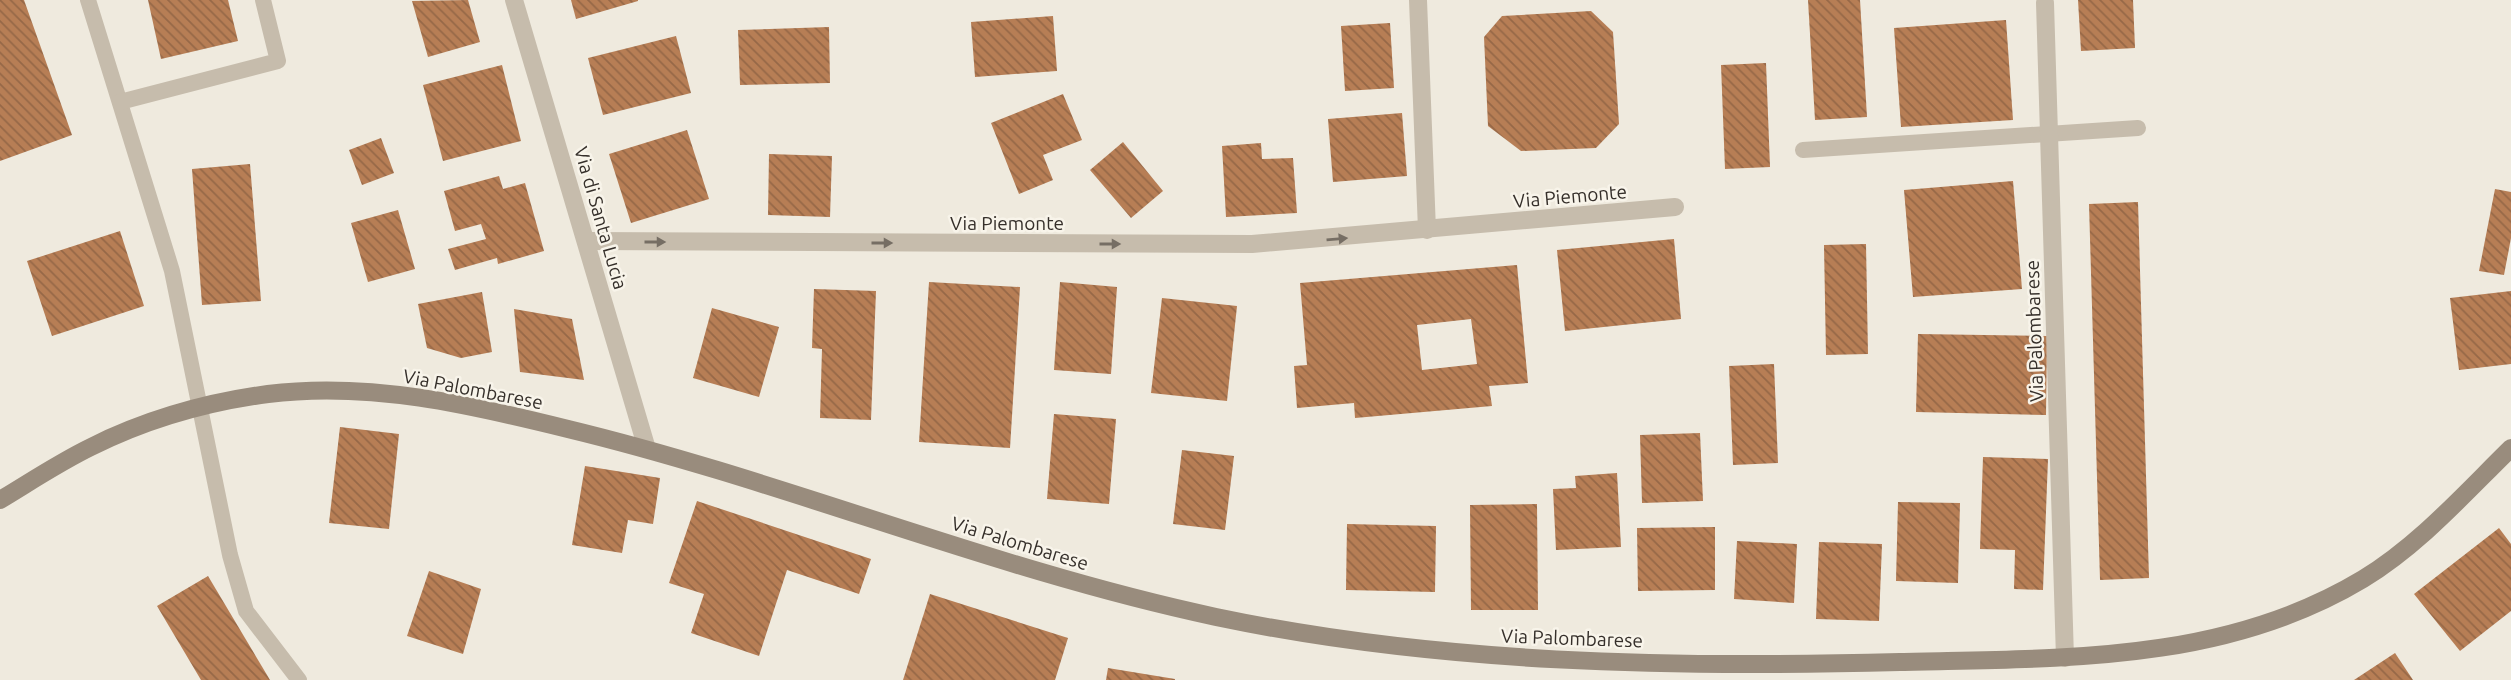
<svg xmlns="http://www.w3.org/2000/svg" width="2511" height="680" viewBox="0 0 2511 680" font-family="Ubuntu,sans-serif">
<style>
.building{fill:url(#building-back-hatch);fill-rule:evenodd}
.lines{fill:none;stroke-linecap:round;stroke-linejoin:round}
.service{stroke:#c6bcac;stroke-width:16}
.minor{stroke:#c6bcac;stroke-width:18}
.tertiary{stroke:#c6bcac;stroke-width:18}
.secondary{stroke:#998c7d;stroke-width:18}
.oneway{fill:#766e64}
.labels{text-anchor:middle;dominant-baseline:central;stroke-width:5;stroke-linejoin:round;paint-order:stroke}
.street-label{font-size:19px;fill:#352f2a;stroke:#f8f4ea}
</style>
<defs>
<pattern id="building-back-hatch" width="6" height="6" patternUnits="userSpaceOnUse" patternTransform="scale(1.75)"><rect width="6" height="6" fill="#b77e55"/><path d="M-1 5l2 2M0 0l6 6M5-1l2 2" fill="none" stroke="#966847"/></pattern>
</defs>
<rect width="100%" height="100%" fill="#efeade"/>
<!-- building -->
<g class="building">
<path d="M0 0H24L72 135 0 161Z"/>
<path d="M148 0H228L238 41 161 59Z"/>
<path d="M468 0 480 42 428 57 412 1Z"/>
<path d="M571 0H638V1L576 19Z"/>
<path d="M1808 0H1860L1867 117 1815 120Z"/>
<path d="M2078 0H2133L2135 48 2081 51Z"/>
<path d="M1591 11 1613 32 1619 124 1596 148 1521 151 1488 126 1484 37 1502 16Z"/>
<path d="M1053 16 1057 71 975 77 971 22Z"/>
<path d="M2006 20 2013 120 1901 127 1894 28Z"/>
<path d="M1390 23 1394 88 1345 91 1341 26Z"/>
<path d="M829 27 830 83 740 85 738 30Z"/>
<path d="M676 36 691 93 603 115 588 58Z"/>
<path d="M1766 63 1770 167 1725 169 1721 65Z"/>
<path d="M502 65 521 141 443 161 423 85Z"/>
<path d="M1063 94 1082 140 1043 155 1053 180 1019 194 991 123Z"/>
<path d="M1402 113 1407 176 1333 182 1328 119Z"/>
<path d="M687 130 709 199 631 223 609 154Z"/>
<path d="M381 138 394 173 362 185 349 150Z"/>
<path d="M1123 142 1163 191 1131 218 1090 170Z"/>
<path d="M1261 143 1262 159 1293 158 1297 213 1226 217 1222 146Z"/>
<path d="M769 154 832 156 830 217 768 215Z"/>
<path d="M250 164 261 301 202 305 192 169Z"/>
<path d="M499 176 503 189 525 183 544 251 498 264 497 258 455 270 448 249 486 239 481 224 455 231 444 191Z"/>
<path d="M2013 181 2022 289 1913 297 1904 190Z"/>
<path d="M2495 189 2511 192V238L2504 275 2479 271Z"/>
<path d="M2138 202 2149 578 2100 580 2089 204Z"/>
<path d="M398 210 415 269 368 282 351 223Z"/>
<path d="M120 231 144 306 52 336 27 261Z"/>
<path d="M1674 239 1681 319 1565 331 1557 250Z"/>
<path d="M1866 244 1868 354 1826 355 1824 245Z"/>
<path d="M1517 265 1528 383 1489 386 1492 406 1355 418 1354 403 1297 408 1294 366 1307 365 1300 283ZM1471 319 1477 364 1422 370 1417 325Z"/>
<path d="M929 282 1020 287 1010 448 919 442Z"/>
<path d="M1060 282 1117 287 1111 374 1054 370Z"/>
<path d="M814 289 876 291 871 420 820 418 822 349 812 348Z"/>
<path d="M2511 291V364L2459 370 2450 298Z"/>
<path d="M482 292 492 352 461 358 427 348 418 304Z"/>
<path d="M1162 298 1237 306 1227 401 1151 393Z"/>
<path d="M712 308 779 327 759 397 693 378Z"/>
<path d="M514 309 572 319 584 380 520 372Z"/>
<path d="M1918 334 2047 336 2046 415 1916 412Z"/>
<path d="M1774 364 1778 463 1733 465 1729 366Z"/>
<path d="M1054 414 1116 419 1109 504 1047 499Z"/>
<path d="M340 427 399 434 389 529 329 523Z"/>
<path d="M1700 433 1703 501 1642 503 1640 435Z"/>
<path d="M1182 450 1234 456 1225 530 1173 524Z"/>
<path d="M1983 457 2048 459 2043 590 2014 589 2015 550 1980 549Z"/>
<path d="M585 466 660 478 653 524 628 520 622 553 572 545Z"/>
<path d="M1617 473 1621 547 1556 550 1553 489 1576 488 1575 476Z"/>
<path d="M697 501 871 559 859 594 787 570 759 656 691 633 704 594 669 583Z"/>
<path d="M1898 502 1960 503 1958 583 1896 581Z"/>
<path d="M1537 504 1538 610H1471L1470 505Z"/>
<path d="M1347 524 1436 526 1435 592 1346 590Z"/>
<path d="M1715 527V590L1638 591 1637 528Z"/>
<path d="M2499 528 2511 544V611L2460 651 2414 594Z"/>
<path d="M1737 541 1797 544 1794 603 1734 599Z"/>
<path d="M1819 542 1882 544 1879 621 1816 619Z"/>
<path d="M429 571 481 589 463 654 407 636Z"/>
<path d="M208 576 270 680H201L157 606Z"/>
<path d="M930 594 1068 638 1055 680H903Z"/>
<path d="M2395 653 2413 680H2354Z"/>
<path d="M1108 668 1175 679V680H1106Z"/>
</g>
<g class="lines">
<!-- service -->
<g class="service">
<path d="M88 0 172 271 230 555 246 611 299 680"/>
<path d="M120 102 278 61 263 0"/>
<path d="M1803 150 2138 128"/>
</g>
<!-- minor -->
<g class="minor">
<path d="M1418 0 1427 230"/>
<path d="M2045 3 2065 658"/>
<path d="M586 241 1252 244 1675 207"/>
</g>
<!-- tertiary -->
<path class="tertiary" d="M514 0 647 449"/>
<!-- secondary -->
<path class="secondary" d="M0 500C30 482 60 462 91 447 145 420 208 402 268 394 369 381 471 405 568 429 787 482 995 570 1216 617 1440 664 1672 668 1900 662 2058 658 2222 664 2363 579 2419 545 2464 494 2511 448"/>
</g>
<!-- one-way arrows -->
<defs><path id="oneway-solid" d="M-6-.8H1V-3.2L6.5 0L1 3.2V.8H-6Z" transform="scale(1.75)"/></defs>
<g class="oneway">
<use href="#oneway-solid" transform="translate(1337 239) rotate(-5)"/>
<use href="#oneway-solid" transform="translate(655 242)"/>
<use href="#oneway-solid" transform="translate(882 243)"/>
<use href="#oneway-solid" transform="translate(1110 244)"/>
</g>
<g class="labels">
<!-- street labels -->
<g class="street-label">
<text transform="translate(1570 196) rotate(-5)">Via Piemonte</text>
<text transform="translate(601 218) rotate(74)">Via di Santa Lucia</text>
<text x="1007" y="223">Via Piemonte</text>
<text transform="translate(2034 331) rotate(-92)">Via Palombarese</text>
<text transform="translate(473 389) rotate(11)">Via Palombarese</text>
<text transform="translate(1020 543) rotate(17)">Via Palombarese</text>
<text transform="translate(1572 638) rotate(2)">Via Palombarese</text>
</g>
</g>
</svg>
